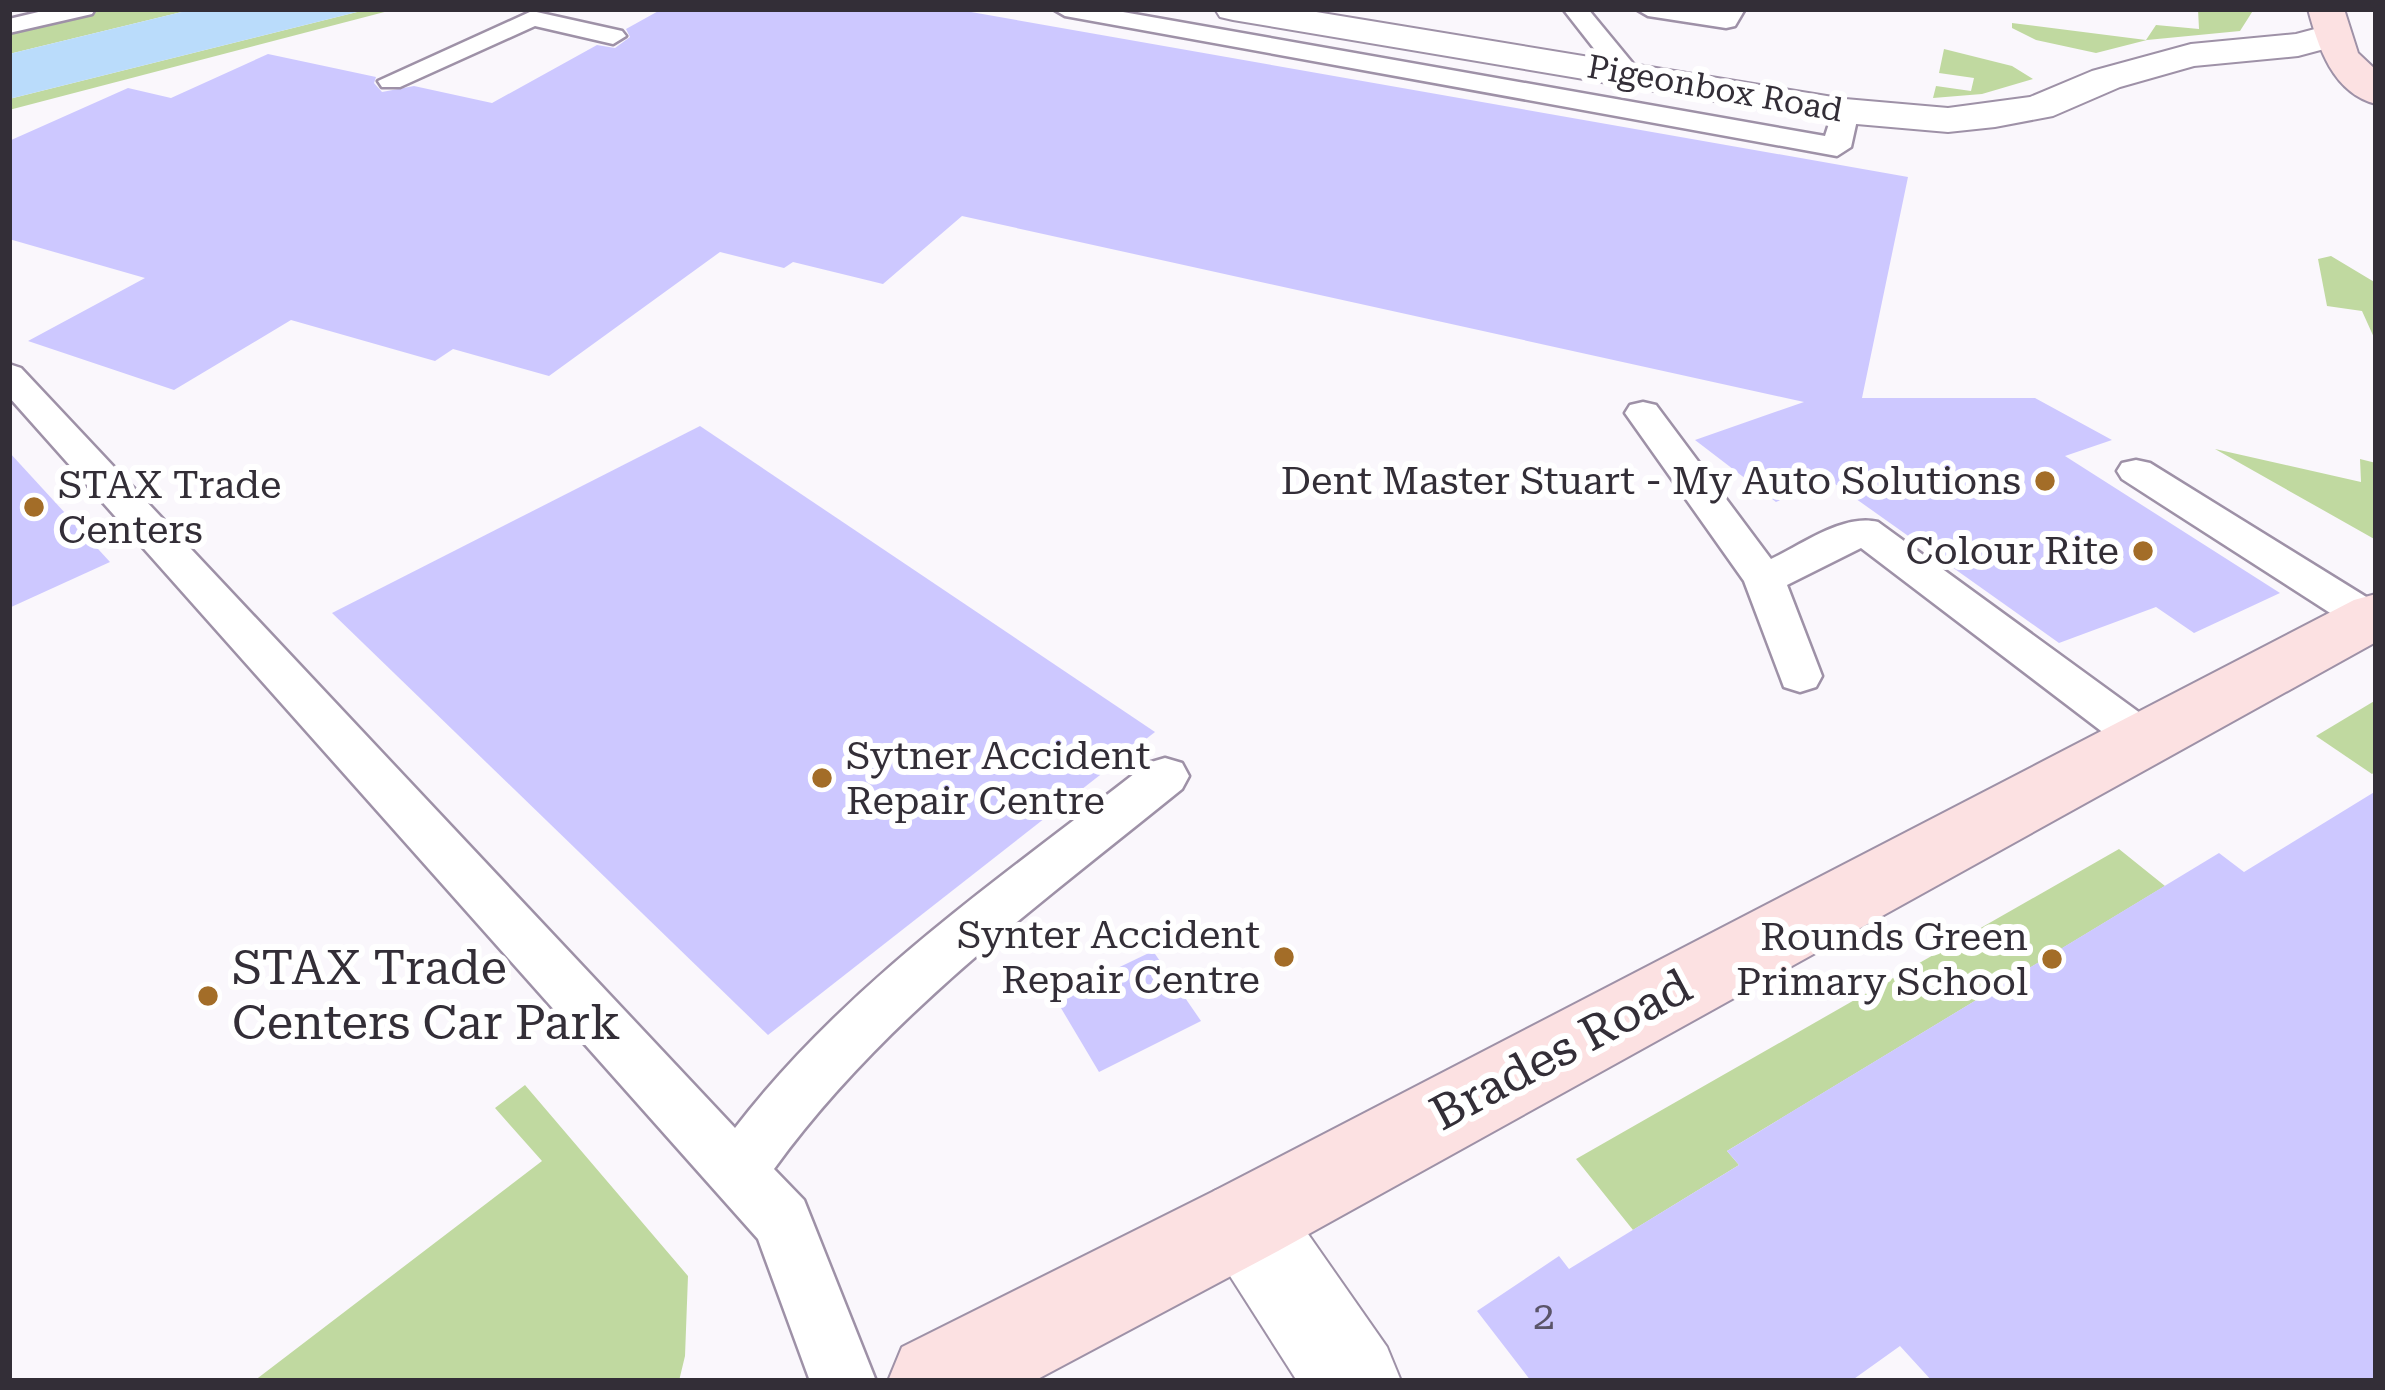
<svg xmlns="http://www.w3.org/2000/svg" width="2385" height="1390" viewBox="0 0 2385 1390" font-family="'Roboto Serif',serif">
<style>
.green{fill:#c0d9a0}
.water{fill:#badcfb}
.building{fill:#cdc8ff}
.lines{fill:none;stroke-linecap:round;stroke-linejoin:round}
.lane-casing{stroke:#9e91a7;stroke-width:5}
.street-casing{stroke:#9e91a7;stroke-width:4}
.secondary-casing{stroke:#9e91a7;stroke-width:4}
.lane{fill:#fff;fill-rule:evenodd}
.street{fill:#fff;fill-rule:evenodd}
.secondary{fill:#fce1e2;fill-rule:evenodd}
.poi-dot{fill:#a36d28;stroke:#fff;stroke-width:4.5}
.labels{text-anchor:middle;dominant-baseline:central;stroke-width:12;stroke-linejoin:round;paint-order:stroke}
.far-street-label{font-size:33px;fill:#332e37;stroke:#fff}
.poi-label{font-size:39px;fill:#332e37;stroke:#fff;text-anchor:end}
.near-number-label{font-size:39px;fill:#5a5469}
.near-poi-label{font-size:48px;fill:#332e37;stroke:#fff;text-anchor:start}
.near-street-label{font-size:48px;fill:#332e37;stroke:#fff}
</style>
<rect width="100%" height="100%" fill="#faf7fc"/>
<!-- green -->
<g class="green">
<path d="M109 9H194L9 54V33Z"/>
<path d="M369 9H396L9 110V99Z"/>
<path d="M2198 9H2254L2240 31 2147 40 2096 53 2036 40 2012 28V23L2146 40 2156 25 2199 29Z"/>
<path d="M1944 49 2012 66 2033 79 1982 94 1933 98 1936 86 1971 91 1974 78 1939 73Z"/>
<path d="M2331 256 2376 283V342L2362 311 2327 306 2318 259Z"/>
<path d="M2215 449 2361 482 2360 459 2376 463V540Z"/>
<path d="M2376 700V771L2372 774 2316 736Z"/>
<path d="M2119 849 2165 886 1727 1151 1739 1165 1633 1230 1576 1159Z"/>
<path d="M525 1085 688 1276 685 1356 679 1381H254L542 1161 495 1108Z"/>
</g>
<!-- water -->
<path class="water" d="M194 9H369L9 99V54Z"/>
<!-- building -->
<g class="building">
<path d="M662 9H954L1908 177 1862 398H2035L2112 440 2065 456 2280 593 2194 633 2156 607 2059 643 1828 479 1776 502 1695 440 1804 402 962 216 883 284 793 262 784 268 720 252 549 376 453 349 435 361 291 320 174 390 28 341 145 278 9 239V141L128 88 171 98 268 54 376 77 374 83 382 92 414 86 492 103 597 45 615 48 630 37 626 29Z"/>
<path d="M700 426 1155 732 768 1035 332 613Z"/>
<path d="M9 452 110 562 9 608Z"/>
<path d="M2376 791V1381H1932L1900 1346 1851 1381H1531L1477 1311 1559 1256 1569 1269 1739 1165 1727 1151 2219 853 2244 872Z"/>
<path d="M1153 951 1201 1021 1099 1072 1055 998Z"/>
</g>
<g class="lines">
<defs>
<g id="lane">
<path d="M51 9H95L92 14 9 33V19Z"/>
<path d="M1053 9H1106L1825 136 1835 105 1845 103 1859 111 1851 147 1837 156 1065 16Z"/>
<path d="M1563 9H1588L1635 66 1639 72 1635 78H1617Z"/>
<path d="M1636 9H1745L1735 26 1726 28 1648 16Z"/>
<path d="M532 11 622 31 626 36 613 44 535 26 400 87H382L378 81Z"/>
<path d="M9 364 21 368 735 1128C848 981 1004 876 1148 763L1165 758 1182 763 1189 776 1182 789C1038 906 884 1017 774 1169L804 1200 876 1381H810L758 1239 9 397Z"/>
<path d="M1643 402 1656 405 1771 559C1801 545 1844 513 1878 522L2162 729 2169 741 2162 753 2146 758 2130 753 1861 548 1787 585 1822 676 1816 687 1800 692 1784 687 1744 581 1625 413 1630 405Z"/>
<path d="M2136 460 2150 463 2376 603V632L2355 629 2122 479 2117 471 2122 463Z"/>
</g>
<g id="street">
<path d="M1215 9H1298L1845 99 1948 108 2030 97 2092 71 2191 44 2296 34 2330 25 2343 28 2348 36 2343 44 2298 56 2194 66 2120 87 2053 116 1995 127 1948 132 1845 123 1233 20 1220 17Z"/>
<path d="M1246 1178 1278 1191 1387 1347 1401 1381H1297L1214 1251 1201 1221 1214 1191Z"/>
</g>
<g id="secondary">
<path d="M2308 9H2344L2358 53 2376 70V104C2333 93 2318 47 2308 9Z"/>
<path d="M2376 594V642L1278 1251 1034 1381H888L902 1347 1214 1191 2354 600Z"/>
</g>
</defs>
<!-- lane casing -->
<use href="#lane" class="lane-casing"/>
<!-- street casing -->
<use href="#street" class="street-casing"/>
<!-- secondary casing -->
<use href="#secondary" class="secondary-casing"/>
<!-- lane -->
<use href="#lane" class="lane"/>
<!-- street -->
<use href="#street" class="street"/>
<!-- secondary -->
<use href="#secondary" class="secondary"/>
</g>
<!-- markers -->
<g class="poi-dot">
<circle cx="2045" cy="481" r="12"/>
<circle cx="34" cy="507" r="12"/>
<circle cx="2143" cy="551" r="12"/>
<circle cx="822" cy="778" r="12"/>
<circle cx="1284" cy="957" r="12"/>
<circle cx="2052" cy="959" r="12"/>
<circle cx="208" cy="996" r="12"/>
</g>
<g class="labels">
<!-- far-street labels -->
<g class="far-street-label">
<text transform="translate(1715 88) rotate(10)">Pigeonbox Road</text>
</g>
<!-- poi labels -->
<g class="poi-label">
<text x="2021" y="481">Dent Master Stuart - My Auto Solutions</text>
<text x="58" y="485" text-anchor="start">STAX Trade<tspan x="58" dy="45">Centers</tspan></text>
<text x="2119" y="551">Colour Rite</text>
<text x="846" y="756" text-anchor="start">Sytner Accident<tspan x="846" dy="45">Repair Centre</tspan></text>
<text x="1260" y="935">Synter Accident<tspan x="1260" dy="45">Repair Centre</tspan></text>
<text x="2028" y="937">Rounds Green<tspan x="2028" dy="45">Primary School</tspan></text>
</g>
<!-- near-number labels -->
<g class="near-number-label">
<text x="1544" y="1316">2</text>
</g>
<!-- near-poi labels -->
<g class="near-poi-label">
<text x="232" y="968">STAX Trade<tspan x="232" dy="55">Centers Car Park</tspan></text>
</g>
<!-- near-street labels -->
<g class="near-street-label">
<text transform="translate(1561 1050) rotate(-28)">Brades Road</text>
</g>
</g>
<!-- border -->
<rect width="2385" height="1390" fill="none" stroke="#332e37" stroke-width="24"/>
</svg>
